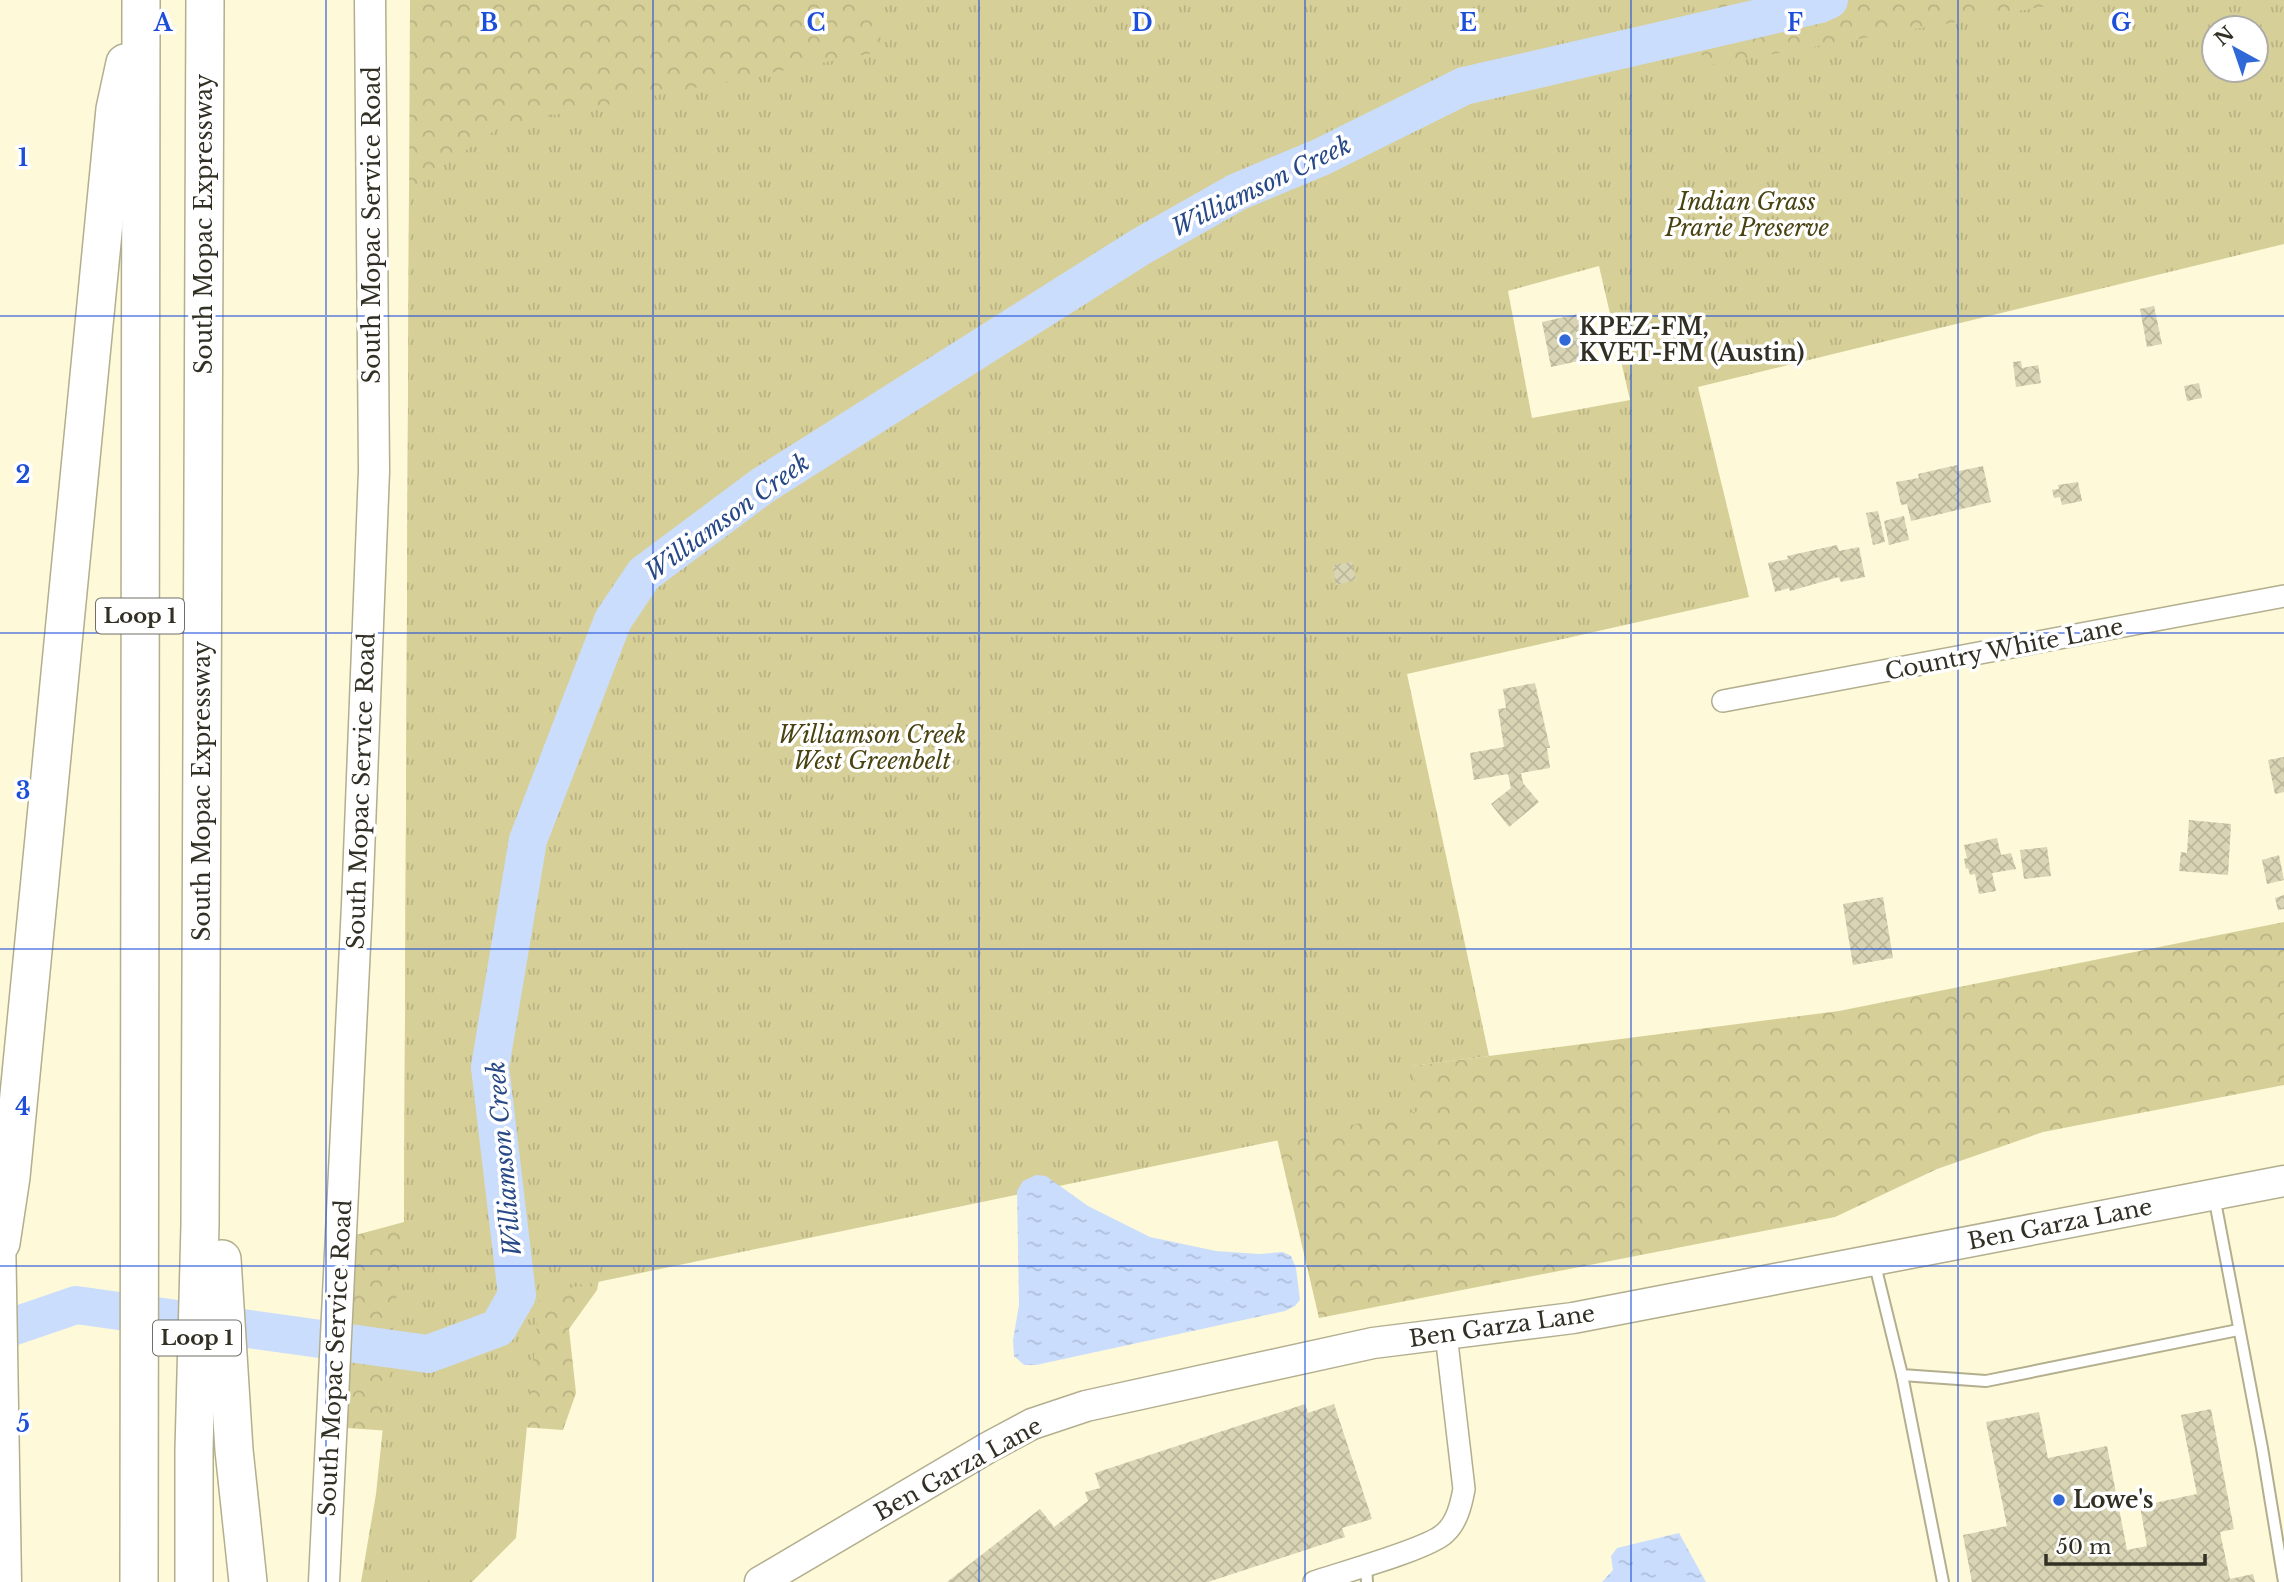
<svg xmlns="http://www.w3.org/2000/svg" width="2284" height="1582" viewBox="0 0 2284 1582" font-family="'Libre Baskerville',serif">
<style>
.forest{fill:url(#forest-crowns)}
.park{fill:url(#park-tufts);fill-rule:evenodd}
.water{fill:url(#water-ripples)}
.lines{fill:none;stroke-linecap:round;stroke-linejoin:round}
.river{stroke:#cbddfd;stroke-width:38}
.building{fill:url(#building-cross-hatch)}
.lane-casing{stroke:#b2ae8e;stroke-width:14}
.street-casing{stroke:#b2ae8e;stroke-width:24}
.secondary-casing{stroke:#b2ae8e;stroke-width:33}
.highway-casing{stroke:#b2ae8e;stroke-width:40}
.lane{stroke:#fff;stroke-width:10}
.street{stroke:#fff;stroke-width:21}
.secondary{stroke:#fff;stroke-width:30}
.highway{stroke:#fff;stroke-width:37}
.grid{fill:none;stroke:#1d4ed8;stroke-width:2;stroke-opacity:0.55}
.poi-dot{fill:#3068d7;stroke:#fff;stroke-width:2.5}
.labels{text-anchor:middle;dominant-baseline:central;stroke-width:7;stroke-linejoin:round;paint-order:stroke}
.shield{fill:#fff;stroke:#706e66;stroke-width:2}
.shield-label{font-size:21px;font-weight:bold;fill:#323024}
.park-label{font-size:23px;font-style:italic;fill:#494211;stroke:#fff}
.street-label{font-size:23px;fill:#323024;stroke:#fff}
.poi-label{font-size:23px;font-weight:bold;fill:#323024;stroke:#fff;text-anchor:start}
.water-label{font-size:24px;font-style:italic;fill:#284987;stroke:#fff}
.grid-label{font-size:23px;text-anchor:middle;font-weight:bold;fill:#1d4ed8;stroke:#fff;stroke-width:7;stroke-linejoin:round;paint-order:stroke}
</style>
<defs>
<pattern id="forest-crowns" width="20" height="18" patternUnits="userSpaceOnUse" patternTransform="scale(1.75)"><rect width="20" height="18" fill="#d7cf98"/><path d="M2 6a3 3 0 1 1 6 0M12 15a3 3 0 1 1 6 0" fill="none" stroke="#b9b283"/></pattern>
<pattern id="park-tufts" width="24" height="20" patternUnits="userSpaceOnUse" patternTransform="scale(1.75)"><rect width="24" height="20" fill="#d7cf98"/><path d="M3 7l-1-3M5 7V3M7 7l1-3M15 17l-1-3M17 17v-4M19 17l1-3" fill="none" stroke="#b9b283"/></pattern>
<pattern id="water-ripples" width="26" height="14" patternUnits="userSpaceOnUse" patternTransform="scale(1.75)"><rect width="26" height="14" fill="#cbddfd"/><path d="M2 4q2-2 4 0t4 0M15 11q2-2 4 0t4 0" fill="none" stroke="#afbed9"/></pattern>
<pattern id="building-cross-hatch" width="8" height="8" patternUnits="userSpaceOnUse" patternTransform="scale(1.75)"><rect width="8" height="8" fill="#d9d5b4"/><path d="M0 0l8 8M0 8l8-8" fill="none" stroke="#bbb79b"/></pattern>
</defs>
<rect width="100%" height="100%" fill="#fef9d8"/>
<!-- forest -->
<path class="forest" d="M410 0H2192L1345 336 1411 1066 1839 1011 2284 922V1085L2043 1132 1937 1169 1835 1217 1319 1318 1275 1130 605 1250 597 1290 569 1329 576 1393 563 1430 521 1427 406 1432 332 1427 341 1239 404 1222Z"/>
<!-- park -->
<path class="park" d="M873 0H1692L1704 66 2081 0H2284V244L1698 387 1749 597 1407 674 1489 1056 1412 1066 1419 1111 540 1294 516 1538 472 1582H361L376 1494 404 1223 409 189 503 125 883 51ZM2214 28H2256V70H2214ZM1599 266 1630 400 1532 418 1508 291Z"/>
<!-- water -->
<g class="water">
<path d="M1036 1175 1046 1176 1088 1206 1150 1237 1216 1251 1259 1254 1283 1252 1291 1256 1296 1268 1300 1300 1295 1306 1285 1311 1036 1365H1024L1014 1356 1013 1340 1019 1305 1017 1191 1023 1181Z"/>
<path d="M1679 1533 1706 1582H1602L1613 1570 1611 1556 1617 1548Z"/>
</g>
<g class="lines">
<!-- river -->
<path class="river" d="M0 1331 76 1305 428 1354 498 1328 517 1295 490 1067 528 840 613 620 644 574 762 486 1140 247 1237 192 1321 157 1464 86 1820 4 1829 0"/>
</g>
<!-- building -->
<g class="building">
<path d="M2154 306 2162 344 2147 347 2140 309Z"/>
<path d="M1578 314 1588 359 1551 367 1542 322Z"/>
<path d="M2021 361 2022 368 2038 365 2041 383 2016 387 2013 362Z"/>
<path d="M2199 383 2202 398 2187 401 2184 386Z"/>
<path d="M1957 465 1959 471 1983 466 1991 502 1911 521 1907 504 1901 505 1896 482 1919 478 1918 474Z"/>
<path d="M2078 482 2082 501 2062 505 2060 497 2054 498 2052 490 2059 489 2058 485Z"/>
<path d="M1878 511 1885 542 1873 545 1866 513Z"/>
<path d="M1904 516 1909 540 1889 545 1884 521Z"/>
<path d="M1837 545 1839 551 1859 547 1865 577 1841 582 1839 577 1790 591 1789 588 1775 592 1768 563 1788 559 1787 556Z"/>
<path d="M1352 562 1356 580 1336 585 1333 567 1334 565Z"/>
<path d="M1535 683 1550 748H1547L1550 768 1521 773 1523 783 1539 802 1509 827 1491 804 1511 788 1508 774 1474 780 1470 753 1504 747 1498 709 1506 708 1503 689Z"/>
<path d="M2284 757V792L2275 794 2268 760Z"/>
<path d="M2189 820 2231 824 2228 875 2179 871 2181 852 2187 853Z"/>
<path d="M1997 838 2001 855 2011 853 2016 869 1992 873 1996 891 1979 894 1975 874 1970 875 1968 868 1966 869 1964 859 1967 858 1964 845Z"/>
<path d="M2047 847 2051 876 2024 879 2020 850Z"/>
<path d="M2279 855 2284 880 2267 884 2262 860Z"/>
<path d="M2284 895V909L2278 910 2275 898Z"/>
<path d="M1883 897 1893 958 1853 965 1843 904Z"/>
<path d="M1305 1404 1308 1413 1334 1404 1372 1519 1342 1528 1345 1537 1208 1582H947L1040 1509 1054 1527 1088 1501 1085 1492 1100 1488 1095 1473Z"/>
<path d="M2211 1409 2234 1529 2220 1532 2230 1579 2253 1574 2255 1582H1972L1963 1535 2007 1526 1986 1422 2039 1412 2048 1458 2107 1446 2127 1550 2147 1546 2140 1506 2197 1494 2181 1415Z"/>
</g>
<g class="lines">
<defs>
<g id="lane">
<path d="M2214 1196 2262 1448 2284 1582"/>
<path d="M1874 1261 1902 1375 1986 1381 2238 1330"/>
<path d="M1902 1375 1943 1582"/>
<path d="M1366 1565 1367 1582"/>
</g>
<g id="street">
<path d="M1723 701 2284 596"/>
<path d="M1314 1582C1340 1573 1429 1549 1445 1533 1457 1522 1461 1505 1464 1489L1446 1334"/>
</g>
<g id="secondary">
<path d="M0 1232 6 1582"/>
<path d="M324 1582 357 905 374 471 370 0"/>
<path d="M760 1582 989 1447 1032 1424 1086 1406 1373 1343 1573 1318 2284 1181"/>
</g>
<g id="highway">
<path d="M1 1243 11 1177 115 109 125 63"/>
<path d="M222 1259 234 1450 248 1582"/>
<path d="M139 1582 141 0"/>
<path d="M194 1582V1450L200 1225 205 0"/>
</g>
</defs>
<!-- lane casing -->
<use href="#lane" class="lane-casing"/>
<!-- street casing -->
<use href="#street" class="street-casing"/>
<!-- secondary casing -->
<use href="#secondary" class="secondary-casing"/>
<!-- highway casing -->
<use href="#highway" class="highway-casing"/>
<!-- lane -->
<use href="#lane" class="lane"/>
<!-- street -->
<use href="#street" class="street"/>
<!-- secondary -->
<use href="#secondary" class="secondary"/>
<!-- highway -->
<use href="#highway" class="highway"/>
</g>
<!-- grid -->
<path class="grid" d="M326 0V1582M653 0V1582M979 0V1582M1305 0V1582M1631 0V1582M1958 0V1582M0 316H2284M0 633H2284M0 949H2284M0 1266H2284"/>
<!-- markers -->
<g class="poi-dot">
<circle cx="1565" cy="340" r="7"/>
<circle cx="2059" cy="1500" r="7"/>
</g>
<g class="labels">
<!-- shield labels -->
<g class="shield">
<rect x="96" y="598.5" width="88" height="35" rx="5"/>
<rect x="153" y="1320.5" width="88" height="35" rx="5"/>
</g>
<g class="shield-label">
<text x="140" y="616">Loop 1</text>
<text x="197" y="1338">Loop 1</text>
</g>
<!-- park labels -->
<g class="park-label">
<text x="1747" y="202">Indian Grass<tspan x="1747" dy="26">Prarie Preserve</tspan></text>
<text x="872" y="735">Williamson Creek<tspan x="872" dy="26">West Greenbelt</tspan></text>
</g>
<!-- street labels -->
<g class="street-label">
<text transform="translate(204 224) rotate(-90)">South Mopac Expressway</text>
<text transform="translate(372 225) rotate(-90)">South Mopac Service Road</text>
<text transform="translate(2004 649) rotate(-11)">Country White Lane</text>
<text transform="translate(202 791) rotate(-90)">South Mopac Expressway</text>
<text transform="translate(361 791) rotate(-88)">South Mopac Service Road</text>
<text transform="translate(2060 1224) rotate(-11)">Ben Garza Lane</text>
<text transform="translate(1502 1326) rotate(-8)">Ben Garza Lane</text>
<text transform="translate(335 1358) rotate(-87)">South Mopac Service Road</text>
<text transform="translate(958 1469) rotate(-29)">Ben Garza Lane</text>
</g>
<!-- poi labels -->
<g class="poi-label">
<text x="1579" y="327">KPEZ-FM,<tspan x="1579" dy="26">KVET-FM (Austin)</tspan></text>
<text x="2073" y="1500">Lowe's</text>
</g>
<!-- water labels -->
<g class="water-label">
<text transform="translate(1261 186) rotate(-26)">Williamson Creek</text>
<text transform="translate(727 517) rotate(-36)">Williamson Creek</text>
<text transform="translate(504 1159) rotate(-95)">Williamson Creek</text>
</g>
</g>
<g class="grid-label">
<text x="163" y="31">A</text>
<text x="489" y="31">B</text>
<text x="816" y="31">C</text>
<text x="1142" y="31">D</text>
<text x="1468" y="31">E</text>
<text x="1795" y="31">F</text>
<text x="2121" y="31">G</text>
<text x="23" y="166">1</text>
<text x="23" y="483">2</text>
<text x="23" y="799">3</text>
<text x="23" y="1115">4</text>
<text x="23" y="1432">5</text>
</g>
<!-- north arrow -->
<g transform="translate(2235 49) rotate(320)"><circle r="33" fill="#ffffff" stroke="#adaca7" stroke-width="2"/>
<path d="M0-5L12 26L0 18L-12 26Z" fill="#3068d7"/>
<text y="-10" font-size="19" font-weight="bold" text-anchor="middle" fill="#323024">N</text>
</g>
<!-- scale -->
<path d="M2046 1554v10h159v-10" fill="none" stroke="#323024" stroke-width="3.5"/>
<text x="2056" y="1554" font-size="21" fill="#323024" stroke="#ffffff" stroke-width="5" paint-order="stroke">50 m</text>
</svg>
